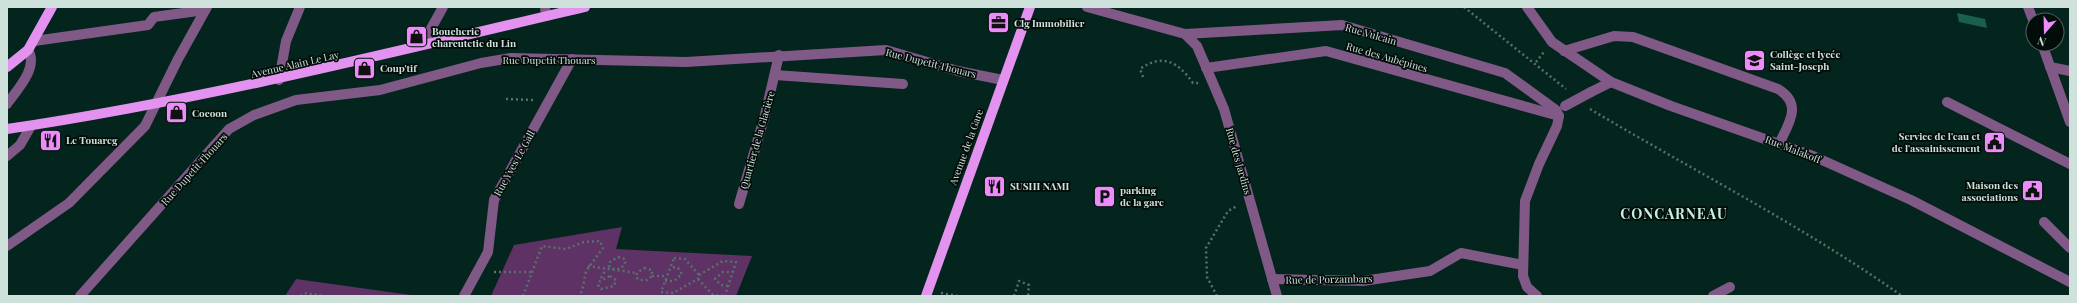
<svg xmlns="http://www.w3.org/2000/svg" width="2077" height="303" viewBox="0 0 2077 303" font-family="'Playfair Display',serif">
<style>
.green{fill:#5e3265}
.water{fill:#1a5f4f}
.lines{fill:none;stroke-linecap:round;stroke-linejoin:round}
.path{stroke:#56726a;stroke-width:2.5;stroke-dasharray:2 3;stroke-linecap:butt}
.minor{stroke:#805986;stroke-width:10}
.major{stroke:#e492f0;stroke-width:10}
.minor-bridge{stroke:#805986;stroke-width:10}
.labels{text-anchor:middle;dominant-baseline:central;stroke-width:3.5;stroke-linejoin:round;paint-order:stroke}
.poi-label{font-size:10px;font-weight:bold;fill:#cee1da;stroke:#020c08;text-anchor:start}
.street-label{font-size:10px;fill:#cee1da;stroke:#020c08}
.district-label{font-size:14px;font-weight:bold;letter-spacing:1px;fill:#c8ede1;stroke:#020c08}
</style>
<rect width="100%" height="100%" fill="#03251d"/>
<!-- green -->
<g class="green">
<path d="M622 227 616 249 752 256 736 296H491L514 245Z"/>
<path d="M296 279 418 296H285Z"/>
</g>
<!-- water -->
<path class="water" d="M1957 13 1985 19 1987 28 1959 22Z"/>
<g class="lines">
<!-- path -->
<g class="path">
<path d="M1464 7 1566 89"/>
<path d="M1536 62 1544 52"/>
<path d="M1143 77 1140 69C1163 53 1178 62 1193 83H1198"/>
<path d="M506 99 533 100"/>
<path d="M1590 109C1694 171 1803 226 1902 296"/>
<path d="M618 257 625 259V264L620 269H612L609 266 610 262Z"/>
<path d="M674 258 685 259 699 275 698 279 673 293 661 292Z"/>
<path d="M588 266 637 273"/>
<path d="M644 268 652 270V276L647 280H639L636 277 637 273Z"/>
<path d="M494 272H532"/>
<path d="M699 275 723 261 736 262 725 296"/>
<path d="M610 276 616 280 614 286 601 289 598 285 600 281Z"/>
<path d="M652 276H667"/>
<path d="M601 278 606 269"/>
<path d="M698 279 713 295 724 296"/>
<path d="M665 281H674L682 274 678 268 670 267"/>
<path d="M728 286 721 285 715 279 723 272H732"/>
<path d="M941 293 958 296"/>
<path d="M301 296 304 293 324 296"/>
<path d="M523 296 542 246 566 249 584 242 600 241 603 248 586 271 582 291 579 296"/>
<path d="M1014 296 1019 281 1029 285 1028 296"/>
<path d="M1217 296 1207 277 1206 248 1228 211 1237 206"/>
</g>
<!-- minor -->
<g class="minor">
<path d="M545 7 546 16"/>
<path d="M1087 7 1185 34 1342 25 1505 73 1556 110 1559 116 1557 126 1539 164 1525 201 1523 276 1527 287 1537 296"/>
<path d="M1527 7 1552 42 1611 82 1671 106 1813 156 1911 200 2070 282"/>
<path d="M2028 7 2033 20"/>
<path d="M1185 34 1197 46 1224 109 1277 296"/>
<path d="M34 41 148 25 154 17 205 10"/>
<path d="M2042 44 2070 122"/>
<path d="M422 45 443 7"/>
<path d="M1564 51 1614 36 1633 37 1778 89C1803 104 1789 123 1779 144"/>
<path d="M2050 67 2070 71"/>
<path d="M1206 68 1326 51 1559 116"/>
<path d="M775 75 903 84"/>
<path d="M279 80 286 41 300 7"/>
<path d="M1591 92 1611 82"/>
<path d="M1947 102 2070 164"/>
<path d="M7 104C17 90 39 67 28 50"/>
<path d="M7 156 20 145 31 126"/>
<path d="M739 204 765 115 779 55"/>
<path d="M2044 222 2070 248"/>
<path d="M7 246 69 203 145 126 178 59 207 7"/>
<path d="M1272 279 1363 281 1430 271 1461 253 1523 265"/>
<path d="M80 296 229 129 254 115 296 100 380 90 481 63 511 58 686 62 886 50 958 71 1003 80"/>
<path d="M464 296 488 252 494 200 572 59"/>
<path d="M1713 296 1730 287"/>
</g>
<!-- major -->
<g class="major">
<path d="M7 67 28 50 52 7"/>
<path d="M7 129C202 100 393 52 585 7"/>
<path d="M926 296 1030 7"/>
</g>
<!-- minor-bridge -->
<path class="minor-bridge" d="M1565 106 1591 92"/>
</g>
<!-- icons -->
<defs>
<symbol id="office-square" viewBox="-11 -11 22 22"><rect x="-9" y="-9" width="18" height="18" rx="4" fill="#ec8cfa" stroke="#020c08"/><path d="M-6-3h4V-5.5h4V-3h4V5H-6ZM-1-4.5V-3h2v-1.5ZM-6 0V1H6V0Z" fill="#111"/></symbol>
<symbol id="shop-square" viewBox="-11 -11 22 22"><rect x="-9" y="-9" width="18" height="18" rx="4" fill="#ec8cfa" stroke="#020c08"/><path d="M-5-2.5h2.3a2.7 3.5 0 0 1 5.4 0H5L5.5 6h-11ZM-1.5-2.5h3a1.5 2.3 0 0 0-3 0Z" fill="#111"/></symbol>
<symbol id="school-square" viewBox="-11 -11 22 22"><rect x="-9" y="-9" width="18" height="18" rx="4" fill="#ec8cfa" stroke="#020c08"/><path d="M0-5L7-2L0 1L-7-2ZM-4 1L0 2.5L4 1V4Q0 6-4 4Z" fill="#111"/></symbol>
<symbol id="restaurant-square" viewBox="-11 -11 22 22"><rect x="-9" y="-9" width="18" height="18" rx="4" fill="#ec8cfa" stroke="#020c08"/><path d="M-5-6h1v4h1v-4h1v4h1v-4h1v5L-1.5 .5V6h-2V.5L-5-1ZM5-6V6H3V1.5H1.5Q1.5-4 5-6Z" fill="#111"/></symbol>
<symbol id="civic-square" viewBox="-11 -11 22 22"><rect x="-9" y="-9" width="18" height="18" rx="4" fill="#ec8cfa" stroke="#020c08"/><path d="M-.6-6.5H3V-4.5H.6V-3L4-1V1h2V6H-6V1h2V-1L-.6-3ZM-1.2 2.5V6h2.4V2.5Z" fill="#111"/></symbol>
<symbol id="parking-square" viewBox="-11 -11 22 22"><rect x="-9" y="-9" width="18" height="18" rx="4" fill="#ec8cfa" stroke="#020c08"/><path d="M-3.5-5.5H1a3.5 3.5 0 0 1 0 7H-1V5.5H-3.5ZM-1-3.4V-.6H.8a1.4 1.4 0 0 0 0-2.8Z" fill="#111"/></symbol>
</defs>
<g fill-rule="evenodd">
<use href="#office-square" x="986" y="10" width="25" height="25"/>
<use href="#shop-square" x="404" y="24" width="25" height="25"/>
<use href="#school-square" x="1742" y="48" width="25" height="25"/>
<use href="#shop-square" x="352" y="56" width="25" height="25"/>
<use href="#shop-square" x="164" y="100" width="25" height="25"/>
<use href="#restaurant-square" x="38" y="128" width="25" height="25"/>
<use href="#civic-square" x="1982" y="130" width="25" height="25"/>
<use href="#restaurant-square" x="982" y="174" width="25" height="25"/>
<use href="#civic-square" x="2020" y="178" width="25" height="25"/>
<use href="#parking-square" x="1092" y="184" width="25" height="25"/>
</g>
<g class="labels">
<!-- poi labels -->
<g class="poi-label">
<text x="1014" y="23">Clg Immobilier</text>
<text x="432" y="31">Boucherie<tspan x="432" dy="12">charcutetie du Lin</tspan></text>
<text x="1770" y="54">Collège et lycée<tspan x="1770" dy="12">Saint-Joseph</tspan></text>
<text x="380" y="68">Coup'tif</text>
<text x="192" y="113">Cocoon</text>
<text x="1980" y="136" text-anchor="end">Service de l'eau et<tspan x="1980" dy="12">de l'assainissement</tspan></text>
<text x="66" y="140">Le Touareg</text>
<text x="2018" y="185" text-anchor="end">Maison des<tspan x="2018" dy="12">associations</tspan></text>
<text x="1010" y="186">SUSHI NAMI</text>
<text x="1120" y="190">parking<tspan x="1120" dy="12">de la gare</tspan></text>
</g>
<!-- street labels -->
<g class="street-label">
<text transform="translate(1371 34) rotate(16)">Rue Vulcain</text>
<text transform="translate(1387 57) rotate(16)">Rue des Aubépines</text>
<text x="549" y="60">Rue Dupetit Thouars</text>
<text transform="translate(931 63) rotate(14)">Rue Dupetit Thouars</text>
<text transform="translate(295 64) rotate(-13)">Avenue Alain Le Lay</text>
<text transform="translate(757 140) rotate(-74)">Quartier de la Glacière</text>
<text transform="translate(966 147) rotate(-70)">Avenue de la Gare</text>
<text transform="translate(1793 149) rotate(21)">Rue Malakoff</text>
<text transform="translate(1239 161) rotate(74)">Rue des Jardins</text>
<text transform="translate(514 163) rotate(-61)">Rue Yves Le Gall</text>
<text transform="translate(194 169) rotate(-48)">Rue Dupetit Thouars</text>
<text transform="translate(1329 279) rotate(-1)">Rue de Porzambars</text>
</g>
<!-- district labels -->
<g class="district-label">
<text x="1674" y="213">CONCARNEAU</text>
</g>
</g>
<!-- border -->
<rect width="2077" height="303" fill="none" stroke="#cee1da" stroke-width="16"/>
<!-- north arrow -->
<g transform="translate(2045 32) rotate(200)"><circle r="19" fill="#020c08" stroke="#54615c"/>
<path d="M0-3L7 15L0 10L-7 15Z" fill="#ec8cfa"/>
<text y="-6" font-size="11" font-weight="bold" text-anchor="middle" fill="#cee1da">N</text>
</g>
</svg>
